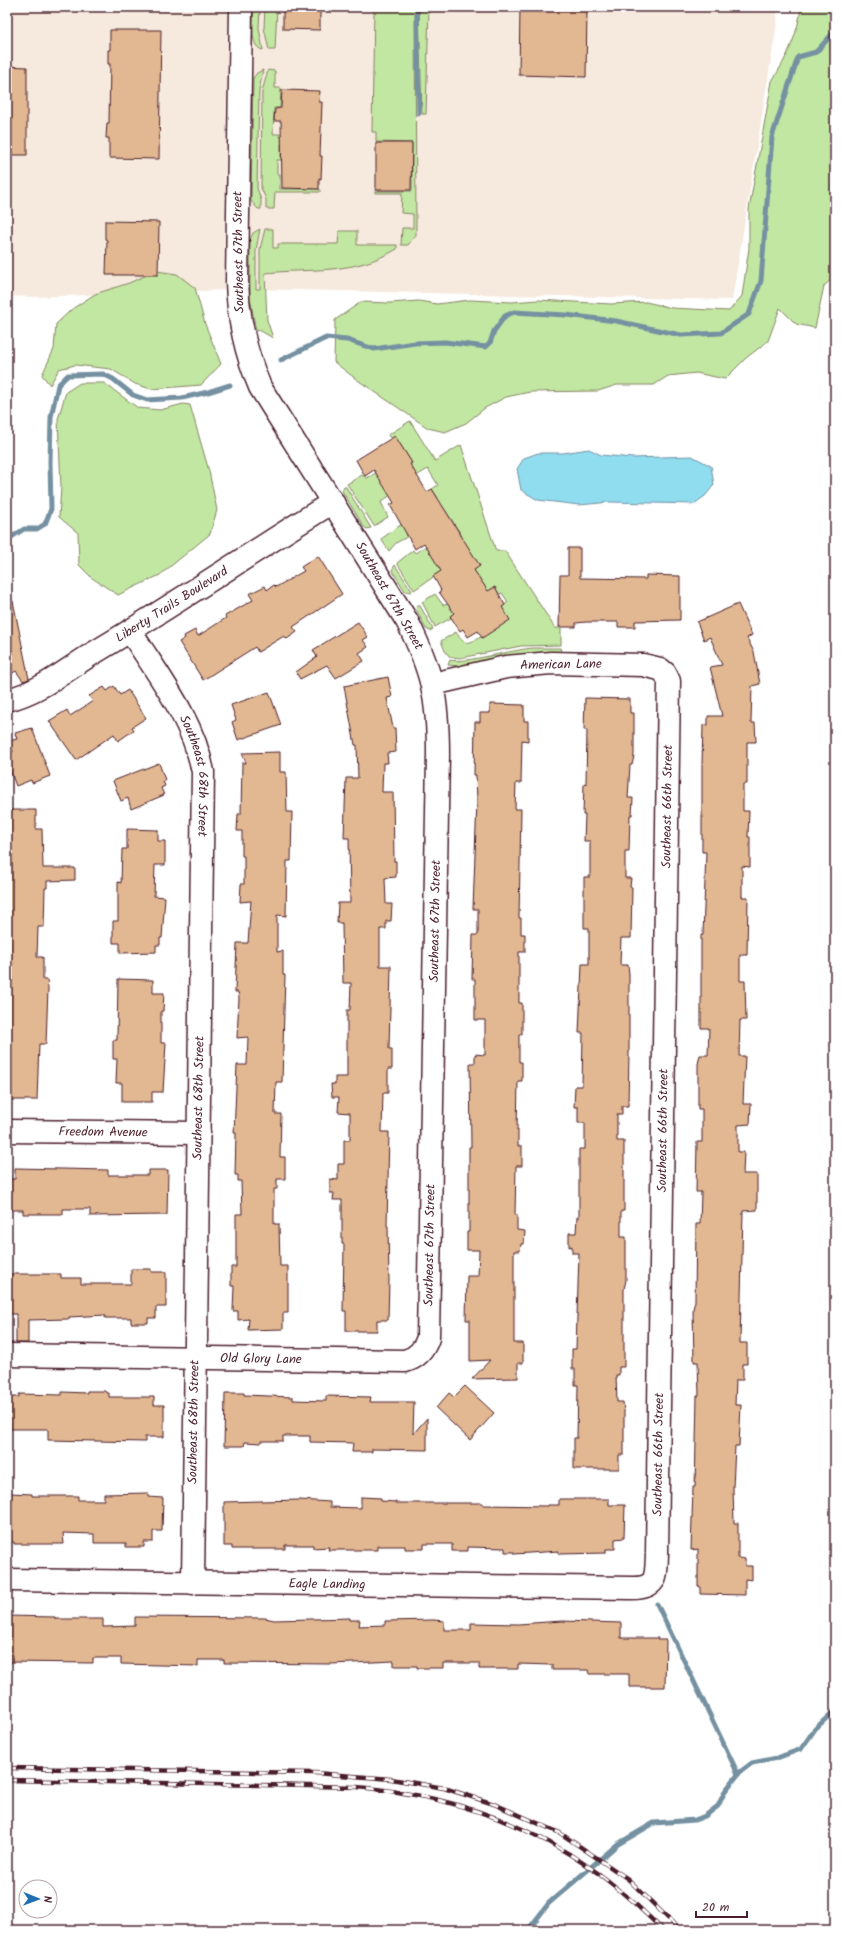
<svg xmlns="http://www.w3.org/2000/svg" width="842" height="1937" viewBox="0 0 842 1937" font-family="Kalam,sans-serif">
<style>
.built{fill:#f6eade}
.green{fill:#c2e7a2;stroke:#868366}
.water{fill:#90ddf0;stroke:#7491a1}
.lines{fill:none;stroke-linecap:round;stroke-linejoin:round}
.stream{stroke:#7491a1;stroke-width:5}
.building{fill:#e1b892;stroke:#4a1f2b}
.minor-casing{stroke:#4a1f2b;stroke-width:25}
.minor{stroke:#fff;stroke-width:22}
.rail-casing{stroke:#4a1f2b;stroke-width:4.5}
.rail{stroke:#fff;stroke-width:3;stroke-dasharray:9;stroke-linecap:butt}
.labels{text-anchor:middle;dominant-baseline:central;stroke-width:3;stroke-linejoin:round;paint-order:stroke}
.street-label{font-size:13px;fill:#4a1f2b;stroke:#fff}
</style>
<rect width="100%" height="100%" fill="#fff"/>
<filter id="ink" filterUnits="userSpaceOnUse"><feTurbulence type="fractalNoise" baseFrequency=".025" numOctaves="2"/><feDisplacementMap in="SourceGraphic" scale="8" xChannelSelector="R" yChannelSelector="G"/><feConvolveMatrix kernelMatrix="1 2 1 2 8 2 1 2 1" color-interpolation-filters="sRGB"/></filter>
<g filter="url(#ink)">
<!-- built -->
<g class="built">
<path d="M7 7H228L224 290 34 297 7 296Z"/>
<path d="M253 7H777V23L732 300 249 289Z"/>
</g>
<!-- green -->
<g class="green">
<path d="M254 7H260L259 28 263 50C248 47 254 19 254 7Z"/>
<path d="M265 7H277L275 50H269L264 28Z"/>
<path d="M374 7H415L416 235 408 245H401L402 228H413V214L401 213 402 193H375V191H412V143L376 142V132H372Z"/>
<path d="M419 7H429L426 114H422Z"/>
<path d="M801 7H835V276L824 286 815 328 796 324 780 308 768 341 746 358 725 379 696 373 668 376 654 385H617L598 391 530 392 506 397 485 408 466 423 445 432 428 428 356 379 334 362 335 320 361 302 390 303 419 301 437 304 470 300 512 302 538 300 611 304 646 302 672 308 729 311 742 296 749 248V209L772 81C787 58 798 34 801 7Z"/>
<path d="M263 70 259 91 257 188 261 200V209H258L251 201 253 78 257 73Z"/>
<path d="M268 70 275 71V88H281L280 108H274L273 134H280V137H320V144H281V160H277V174H280V189H320V192H275L274 209H266V199L261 188 262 92Z"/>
<path d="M260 229 256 250V289H260V249L265 229H273V248H278V244H338L339 231H357V245H397V249C353 275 314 268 265 273L267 320 273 338 259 330 256 331 250 298V240L253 233Z"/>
<path d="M156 271 177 274 195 288 205 324 221 364 201 385 151 389 135 384 111 369 75 365 59 369 50 385 42 375 54 349 56 324 72 309 95 294 129 283Z"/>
<path d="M80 383H104L138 408 160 410 183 404 190 405 209 471 217 510 210 534 160 575 118 595 92 578 79 565 78 533 59 517 61 487 58 419 66 392Z"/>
<path d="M410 421 435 461 461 445 496 551H505L555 628H561V645L521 646 460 658 450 657 445 651 441 641 456 632C465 646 467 644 481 637L482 638 502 607 508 602 502 593 499 594 495 587 450 616 451 618 435 627 422 602 435 594 443 605 459 603 484 586 474 570 479 566 473 556H465L414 590 397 563 413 550 415 553 426 546 431 555 462 536 445 510 406 534 407 537 396 543 389 551 381 539 438 498 432 489 438 485 428 469 391 491 392 494 381 502 388 517 374 526 347 484 362 475 367 478 376 473 382 481 412 463 395 436 391 439 388 435Z"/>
<path d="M344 486 346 487 371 528 367 529 364 527 342 491Z"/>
<path d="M395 565 412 591 410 592 405 591 392 570Z"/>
<path d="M419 604 433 629 430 631 426 629 416 609Z"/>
<path d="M534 648H561L560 652 519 654 459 666 448 665 450 660C464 664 514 649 534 648Z"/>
</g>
<!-- water -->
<path class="water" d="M589 449 601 455 633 458 692 456 711 466 714 485 705 496 694 504 611 502 579 505 538 500 521 490 517 469 524 458 538 453H563Z"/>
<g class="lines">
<!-- stream -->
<g class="stream">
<path d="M417 7 419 113"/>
<path d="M281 360 326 338 347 340 374 349 415 343 445 342 486 347 490 343 494 331 505 316 514 312 566 315 616 321 681 335 721 333 749 314 761 281 772 137 798 57 816 52 835 31"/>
<path d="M7 540 24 529H37L45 524 51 509 50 462 51 417 58 385 68 375 103 374 113 379 133 395 147 400 182 398 208 392 230 385"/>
<path d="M657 1604 738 1774"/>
<path d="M528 1930 549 1903 618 1844 654 1823 695 1820 705 1816 718 1806 725 1791 740 1772 752 1763 777 1758 801 1749 815 1729 835 1710"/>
</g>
</g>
<!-- building -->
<g class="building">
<path d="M283 7H320V30L283 29Z"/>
<path d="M520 7H587L586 77 519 75Z"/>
<path d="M110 30H161L159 159 109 158V138H106L107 123H109L110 64H108V50H110Z"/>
<path d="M7 66 27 67V155H7Z"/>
<path d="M282 90 320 91 319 102H322L320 156H322L321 179 319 178V189L282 188 281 121H274L275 109 281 108Z"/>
<path d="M376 143H412L411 190H376Z"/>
<path d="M105 221 159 222 158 275H106L107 240 105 239Z"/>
<path d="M395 436 412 463 410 464 427 492 432 489 480 566 474 570 488 591 495 587 505 605 502 607 510 620 482 638 478 631 468 637 463 629 460 631 450 616 454 613 439 592 441 590 433 576 441 571 424 543 415 549 390 505 394 503 374 470 365 476 356 460Z"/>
<path d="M568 548H580V578L646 579V575L680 576V620L635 621V627H618V622H586L576 623V627H559L560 575H568Z"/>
<path d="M318 556 342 594 293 627 297 632 287 639 284 636 258 652 255 647 203 680 179 642 185 638 184 636 195 630 198 636 226 618 225 616 253 600 249 594 265 586 267 590 274 585 276 587 304 571 301 567Z"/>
<path d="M7 601H13L29 679 23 681 16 671 7 676Z"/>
<path d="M738 604 752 635 747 638 754 652 760 684 752 686 751 723H755L756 742H747V784H743V811H749L748 837H750V867L742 866V897H748L747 955H740V981H745L746 1020H740L739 1056H745L743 1104H751L750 1124 738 1125V1152H744L743 1174H757V1210L743 1211 740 1343H747V1364H743V1380H736L735 1405H741L739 1446H735L733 1488 734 1523H738V1558L745 1559V1566H752V1580L745 1579V1595L700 1594V1586H698V1549L691 1550 693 1487H695L697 1396H699L698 1362H694L693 1309 695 1301 696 1224H700L701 1192H696L697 1142H702V1109H698V1064L700 1055H708L709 1028H701V935H703L706 852H702V764L703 725H708V716H722L710 667 722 665 710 637 704 640 697 622Z"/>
<path d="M358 622 368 637 363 640 368 647 359 653 364 661 336 678 327 665 300 679 296 672 317 657 313 650Z"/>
<path d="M388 677 392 697 387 698 393 728H395L396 752 387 753 388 763H383L382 792H393L394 861H396V877L385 878 386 904H392L391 921H386V929H380V966H391L389 1049H392V1069H388V1093H383L382 1132H389L387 1226H388L389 1280 388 1320H377V1331H346V1311H343L344 1244H342V1200H333L334 1193H330V1179L338 1180V1164H344V1140H350V1113L338 1112 339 1097H332L331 1084H335V1077H347V1010H350L351 983H343L342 923H337L338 903H350L349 838H344L346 778H358L357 745H355L344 686Z"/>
<path d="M114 686 120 695 128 690 146 718 132 727 134 730 118 741 114 734 76 760 49 721 67 710 70 716 93 701 89 696 104 687 107 691Z"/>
<path d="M269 692 281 725 238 740 232 722 236 720 231 705Z"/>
<path d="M585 698 630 699V713H634V756L632 765H630L628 798H633L632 815H630L629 851H625V878H631L630 887H632L631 938H621L620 965H628L629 974V1052L628 1106H622V1114H617V1141H624V1211H621V1237H626V1280L624 1289V1367H619V1375H616L617 1402H623L624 1411V1455H619V1469H574V1438H577L578 1385H575V1369H572V1349H576L579 1253H572V1246L569 1247V1233H576L577 1217H579V1149H585V1123H578V1107H574L575 1086H582L583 1033H579L582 964H589V928H584V877H590V841H584L585 815H583L584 783 586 784 587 730H584Z"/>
<path d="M490 704 524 705V721H528V741L522 740 521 783H516L515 809H521L519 918H521V934H525V952H519V1003H522V1034H519V1062H522V1081H518L517 1130H518V1146H522V1166H516L515 1215H517V1230L525 1231 524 1244H521L520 1251H514V1343H523V1363H518V1378L472 1379 490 1360 470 1361V1320H466L467 1276H478L479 1250H467V1232H469V1147H471L470 1063H475V1054L485 1055V1020H475V979H472L473 935H478V909H473L477 800 476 775H474L475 722H480V713H490Z"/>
<path d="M32 728 50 776 32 783 31 780 16 786 7 762V754L13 752 9 741 17 739 15 733Z"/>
<path d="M280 752V772H286L287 812H292L291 861H287L286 916 277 915V952L283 951V975H285L282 1082H276L275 1114H281L280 1157H285V1179H277V1189H274V1224H279L280 1266H288V1313H283V1329L248 1330 249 1319 238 1320V1311H233L234 1286H231V1267H236V1214H242L241 1181H238V1175H235L236 1133H234L237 1065H247L248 1037 237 1038 239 998 238 992H235L237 943H248L251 901 240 902 241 884H244V856H242V831H237L238 814H241L242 763H246L242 753Z"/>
<path d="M159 763 165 780 163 781 165 786 161 788 164 795 131 809 128 798 121 801 113 781Z"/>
<path d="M7 810H36V829H42L43 868H75V880L47 881V888H45L44 927H38L37 957H43V980H47L48 988 46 1044H39L37 1100H7Z"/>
<path d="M127 829 158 830V841H165V865H155L154 896 165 897 162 938H160V945H156V952L120 953V943H113V921H118V882L121 883 122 849H127Z"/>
<path d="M118 979 153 980V993H164L163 1011H161V1043H166L163 1092H152V1102H122V1083H116L117 1059H113V1040H117Z"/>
<path d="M15 1168 108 1170V1175H148V1170H168L167 1215 90 1216V1209H63V1214H23V1210H7V1179H15Z"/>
<path d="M131 1269H151V1272H166V1307H156V1318H148V1323H131V1318H105V1315L69 1317V1319L28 1320V1343H16V1314H7V1274H61V1278H81V1284H131Z"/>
<path d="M465 1386 494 1413 470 1440 436 1408 449 1393 454 1397Z"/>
<path d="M87 1391H105L106 1393H109V1397H154V1405H164V1437H145V1442L48 1440V1429H7V1402H9V1397H19V1394L62 1395V1392L87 1393Z"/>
<path d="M225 1393H244V1395L293 1397V1400L326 1401V1396L371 1397 370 1402H414L413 1434 427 1418V1450L372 1449V1452H352L353 1443 310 1442V1436H283V1441H261V1443L245 1442 244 1446H224Z"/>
<path d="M10 1493 32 1494V1496H78V1500H104V1494L148 1493V1497L163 1498 162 1531H153V1542H144V1547H126V1543H94V1534L63 1533 64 1544H14V1542H7V1501H10Z"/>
<path d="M361 1497 381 1498V1501L396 1502V1503H483V1505L548 1506V1505H559V1499H609V1505H625L624 1538 615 1539V1549H606V1553L559 1554V1551L514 1554V1552H505V1548L468 1547V1551H452V1544H424V1549H405V1546H377V1550H328L329 1547 313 1548V1545H285V1549H232V1546H224V1502L299 1500 330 1502V1507L361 1508Z"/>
<path d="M7 1616 55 1617V1619H103V1627L135 1626V1617L265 1618 274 1620 350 1618V1620H360L359 1626 385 1625V1621L434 1620 444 1621V1630H471V1623L518 1624 562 1621 621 1623V1638H658L657 1640H666L665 1687H629V1674H589L588 1670H552V1665L518 1664V1669H479V1663H443V1668H417V1666H394V1661L332 1664 224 1663V1660H198V1666L121 1664V1658H93V1663L7 1662Z"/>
</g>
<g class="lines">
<defs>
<g id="minor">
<path id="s1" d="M131 632C159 677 193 719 203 772L193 1583"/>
<path id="s2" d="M7 700C41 692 68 668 97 651 177 603 254 551 333 502"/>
<path id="s3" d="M7 1131 199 1133"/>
<path id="s4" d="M7 1355 405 1361C417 1358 424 1350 428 1338L438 754C438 698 432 671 407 621L260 387C245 352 238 318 237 281L241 7"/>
<path id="s5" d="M7 1580 632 1588C658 1588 656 1576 657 1554L669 681 665 673 660 669 643 665 551 663 506 667 433 684"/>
</g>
</defs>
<!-- minor casing -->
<use href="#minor" class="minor-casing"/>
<!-- minor -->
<use href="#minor" class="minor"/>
<defs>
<g id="rail">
<path d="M7 1768 315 1773 391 1779 444 1788 494 1804 560 1833 628 1879 680 1930"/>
<path d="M7 1780 357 1787C440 1794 520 1819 589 1867 616 1885 640 1908 663 1930"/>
</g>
</defs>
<!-- rail casing -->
<use href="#rail" class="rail-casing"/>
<!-- rail -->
<use href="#rail" class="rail"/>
</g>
</g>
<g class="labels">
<!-- street labels -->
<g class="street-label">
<text transform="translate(239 252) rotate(-91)">Southeast 67th Street</text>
<text transform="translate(389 596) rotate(60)">Southeast 67th Street</text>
<text stroke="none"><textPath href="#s2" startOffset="191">Liberty Trails Boulevard</textPath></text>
<text transform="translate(561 665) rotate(-1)">American Lane</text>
<text stroke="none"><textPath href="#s1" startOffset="161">Southeast 68th Street</textPath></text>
<text stroke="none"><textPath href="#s5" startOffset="1423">Southeast 66th Street</textPath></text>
<text stroke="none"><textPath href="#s4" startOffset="849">Southeast 67th Street</textPath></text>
<text transform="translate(199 1098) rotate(-89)">Southeast 68th Street</text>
<text stroke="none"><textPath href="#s5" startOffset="1099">Southeast 66th Street</textPath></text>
<text stroke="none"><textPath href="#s3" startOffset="96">Freedom Avenue</textPath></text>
<text stroke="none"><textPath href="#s4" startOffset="525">Southeast 67th Street</textPath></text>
<text stroke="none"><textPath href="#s4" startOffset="254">Old Glory Lane</textPath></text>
<text transform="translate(194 1422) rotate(-89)">Southeast 68th Street</text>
<text stroke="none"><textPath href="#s5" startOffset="775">Southeast 66th Street</textPath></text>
<text stroke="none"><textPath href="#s5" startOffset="320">Eagle Landing</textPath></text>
</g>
</g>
<!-- margin -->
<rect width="842" height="1937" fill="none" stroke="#fff" stroke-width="24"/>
<rect x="12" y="12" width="818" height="1913" fill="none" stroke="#4a1f2b" stroke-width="1.5" filter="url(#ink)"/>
<!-- north arrow -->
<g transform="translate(38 1899) rotate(91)"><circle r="19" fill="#ffffff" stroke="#b7a5aa"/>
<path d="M0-3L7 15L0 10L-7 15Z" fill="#1f6fb2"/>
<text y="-6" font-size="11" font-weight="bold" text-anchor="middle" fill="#4a1f2b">N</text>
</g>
<!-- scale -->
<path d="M696 1911v6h51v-6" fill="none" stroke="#4a1f2b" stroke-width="2"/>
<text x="702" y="1911" font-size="12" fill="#4a1f2b" stroke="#ffffff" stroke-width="3" paint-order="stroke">20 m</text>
</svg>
